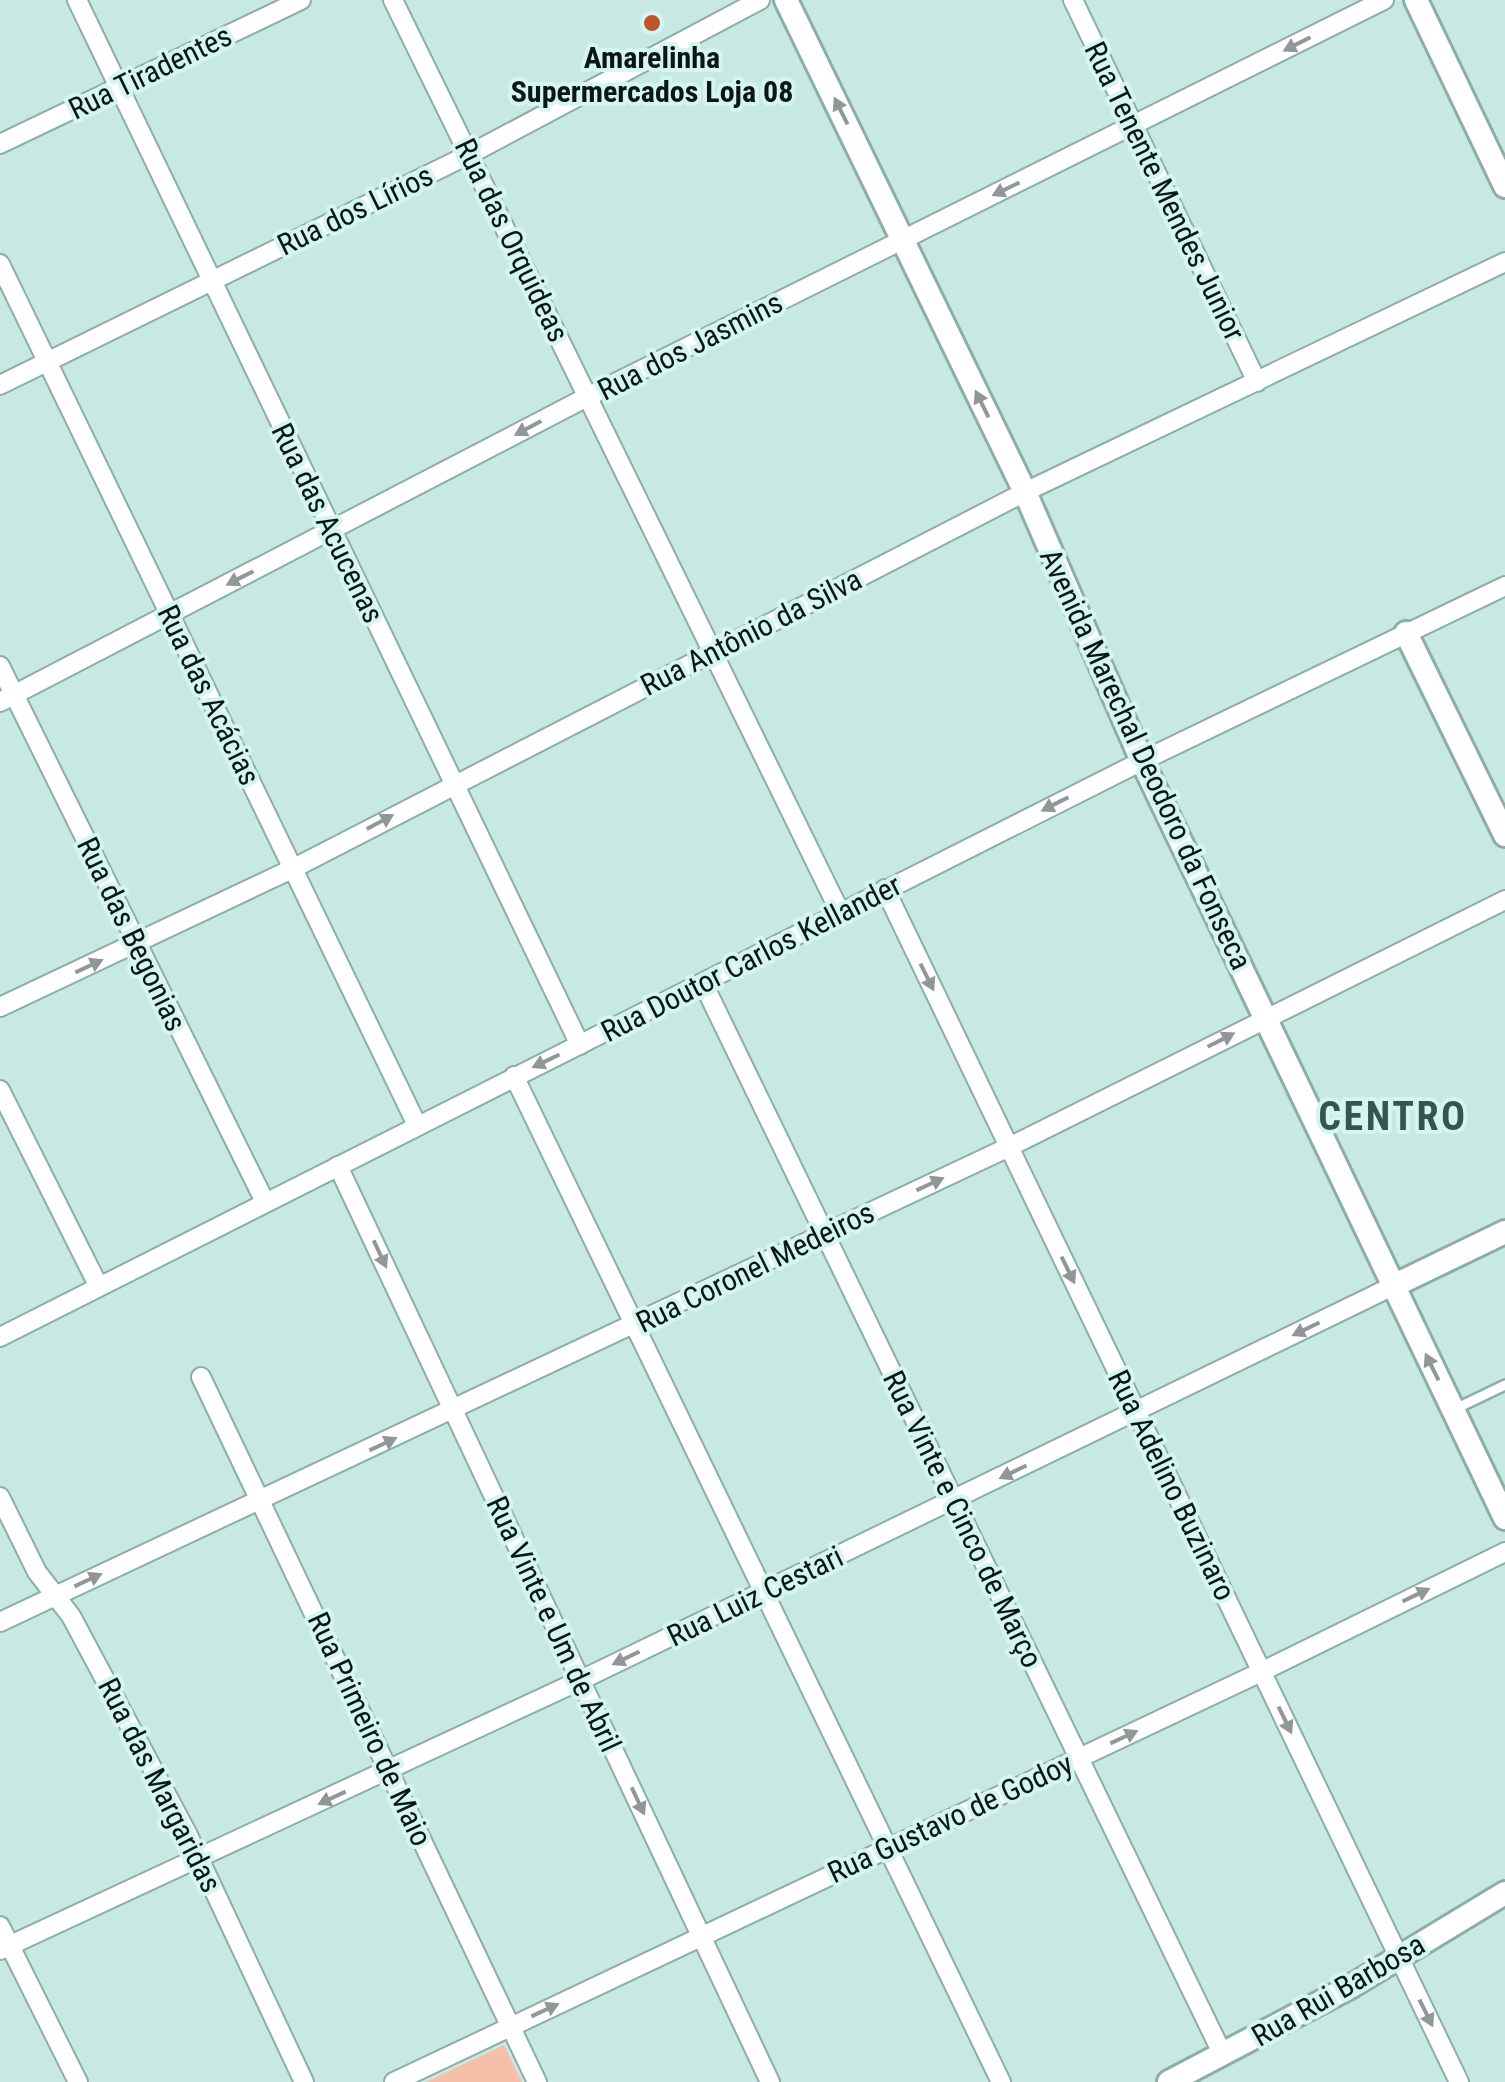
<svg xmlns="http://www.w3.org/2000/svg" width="1505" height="2082" viewBox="0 0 1505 2082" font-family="'Roboto Condensed',sans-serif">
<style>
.green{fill:#f6bfaa}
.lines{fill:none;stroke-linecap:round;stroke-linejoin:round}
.lane-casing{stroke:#8dada8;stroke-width:14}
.street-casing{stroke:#8dada8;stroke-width:22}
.secondary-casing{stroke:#8dada8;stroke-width:28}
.lane{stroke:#fff;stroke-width:9}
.street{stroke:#fff;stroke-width:18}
.secondary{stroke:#fff;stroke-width:22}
.oneway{fill:#919796}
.poi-dot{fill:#bd562b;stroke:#d4f5f0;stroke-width:4}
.labels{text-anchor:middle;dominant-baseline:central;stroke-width:8;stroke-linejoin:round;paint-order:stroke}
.poi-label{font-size:30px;font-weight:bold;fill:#0b1716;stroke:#d4f5f0}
.street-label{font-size:30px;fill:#0b1716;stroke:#d4f5f0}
.district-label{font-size:40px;font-weight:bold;letter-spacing:2.5px;fill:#375450;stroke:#d4f5f0}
</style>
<rect width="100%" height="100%" fill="#c7e8e3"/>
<!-- green -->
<path class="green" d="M504 2045 522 2082H426Z"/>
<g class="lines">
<defs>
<path id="lane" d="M1453 1410 1505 1385"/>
<g id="street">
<path d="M77 0 580 1045"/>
<path d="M393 0 840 912"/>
<path d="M1073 0 1257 382"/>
<path d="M0 144 301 0"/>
<path d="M0 264 417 1125"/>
<path d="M0 385 470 154 760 0"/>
<path d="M0 666 265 1202"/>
<path d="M0 702 589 396 1384 0"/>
<path d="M885 889 1459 2082"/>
<path d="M703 983 1223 2055"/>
<path d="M0 1007 294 868 1025 492 1505 262"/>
<path d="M514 1076 1001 2082"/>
<path d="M0 1090 98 1285"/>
<path d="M338 1166 770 2082"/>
<path d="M0 1337 1142 761 1505 586"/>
<path d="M201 1377 537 2082"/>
<path d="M0 1497 37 1572 71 1616 188 1835 304 2082"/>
<path d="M0 1622 1009 1147 1505 900"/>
<path d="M0 1926 78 2082"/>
<path d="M0 1950 581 1680 1393 1286"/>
<path d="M394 2082 1261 1672 1505 1552"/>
</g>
<g id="secondary">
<path d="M786 0 1025 492 1142 761 1505 1518"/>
<path d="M1416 0 1505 186"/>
<path d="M1406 633 1505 835"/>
<path d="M1393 1286 1505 1232"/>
<path d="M1169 2082 1350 1987 1505 1893"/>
</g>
</defs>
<!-- lane casing -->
<use href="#lane" class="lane-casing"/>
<!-- street casing -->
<use href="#street" class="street-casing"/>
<!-- secondary casing -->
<use href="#secondary" class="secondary-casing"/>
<!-- lane -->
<use href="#lane" class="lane"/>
<!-- street -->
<use href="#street" class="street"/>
<!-- secondary -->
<use href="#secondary" class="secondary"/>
</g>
<!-- one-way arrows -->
<defs><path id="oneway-solid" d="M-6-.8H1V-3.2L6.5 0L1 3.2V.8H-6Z" transform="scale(2.5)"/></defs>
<g class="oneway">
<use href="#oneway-solid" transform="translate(1297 44) rotate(153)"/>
<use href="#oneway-solid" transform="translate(841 111) rotate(-116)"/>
<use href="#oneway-solid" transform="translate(1006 189) rotate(154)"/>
<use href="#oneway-solid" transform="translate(982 404) rotate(-116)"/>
<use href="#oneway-solid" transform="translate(528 428) rotate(152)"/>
<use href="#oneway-solid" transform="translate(240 578) rotate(153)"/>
<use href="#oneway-solid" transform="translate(1055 804) rotate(153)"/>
<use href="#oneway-solid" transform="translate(380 822) rotate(-28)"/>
<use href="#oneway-solid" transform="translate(89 966) rotate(-25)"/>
<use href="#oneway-solid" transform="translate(927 977) rotate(64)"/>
<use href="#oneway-solid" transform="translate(1221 1040) rotate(-27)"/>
<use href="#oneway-solid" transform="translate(546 1061) rotate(154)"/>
<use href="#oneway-solid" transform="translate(930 1184) rotate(-25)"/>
<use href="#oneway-solid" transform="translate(380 1254) rotate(65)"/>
<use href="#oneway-solid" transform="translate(1068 1270) rotate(64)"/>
<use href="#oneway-solid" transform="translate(1306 1329) rotate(154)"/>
<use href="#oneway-solid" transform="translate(1432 1367) rotate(-116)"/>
<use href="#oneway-solid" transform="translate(383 1444) rotate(-25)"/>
<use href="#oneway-solid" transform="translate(1013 1472) rotate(154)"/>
<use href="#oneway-solid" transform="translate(88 1580) rotate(-25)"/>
<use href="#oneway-solid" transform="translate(1416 1595) rotate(-26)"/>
<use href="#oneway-solid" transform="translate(626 1658) rotate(154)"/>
<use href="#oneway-solid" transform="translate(1285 1720) rotate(64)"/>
<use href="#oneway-solid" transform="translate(1124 1737) rotate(-25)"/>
<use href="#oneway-solid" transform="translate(332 1798) rotate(155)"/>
<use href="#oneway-solid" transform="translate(638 1801) rotate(65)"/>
<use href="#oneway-solid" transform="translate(545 2010) rotate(-25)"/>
<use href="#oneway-solid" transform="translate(1426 2013) rotate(64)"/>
</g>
<!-- markers -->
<circle class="poi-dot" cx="652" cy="23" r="10"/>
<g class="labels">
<!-- poi labels -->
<g class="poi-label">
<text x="652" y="57">Amarelinha<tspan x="652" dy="34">Supermercados Loja 08</tspan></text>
</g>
<!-- street labels -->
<g class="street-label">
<text transform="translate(150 72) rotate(-26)">Rua Tiradentes</text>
<text transform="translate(1165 191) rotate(64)">Rua Tenente Mendes Junior</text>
<text transform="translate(355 210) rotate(-26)">Rua dos Lírios</text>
<text transform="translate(512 240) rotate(64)">Rua das Orquideas</text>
<text transform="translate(690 346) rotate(-27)">Rua dos Jasmins</text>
<text transform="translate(328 523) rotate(64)">Rua das Acucenas</text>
<text transform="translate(751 632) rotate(-27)">Rua Antônio da Silva</text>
<text transform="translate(209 695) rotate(64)">Rua das Acácias</text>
<text transform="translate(1146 759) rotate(65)">Avenida Marechal Deodoro da Fonseca</text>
<text transform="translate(132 934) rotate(64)">Rua das Begonias</text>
<text transform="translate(751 958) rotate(-27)">Rua Doutor Carlos Kellander</text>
<text transform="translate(755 1267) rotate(-26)">Rua Coronel Medeiros</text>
<text transform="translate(1172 1485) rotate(64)">Rua Adelino Buzinaro</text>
<text transform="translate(963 1519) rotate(64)">Rua Vinte e Cinco de Março</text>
<text transform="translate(755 1596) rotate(-26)">Rua Luiz Cestari</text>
<text transform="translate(554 1624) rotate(65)">Rua Vinte e Um de Abril</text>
<text transform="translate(370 1729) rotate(65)">Rua Primeiro de Maio</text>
<text transform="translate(160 1785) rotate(63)">Rua das Margaridas</text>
<text transform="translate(950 1818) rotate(-25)">Rua Gustavo de Godoy</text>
<text transform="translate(1338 1990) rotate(-30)">Rua Rui Barbosa</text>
</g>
<!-- district labels -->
<g class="district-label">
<text x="1393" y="1116">CENTRO</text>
</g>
</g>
</svg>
